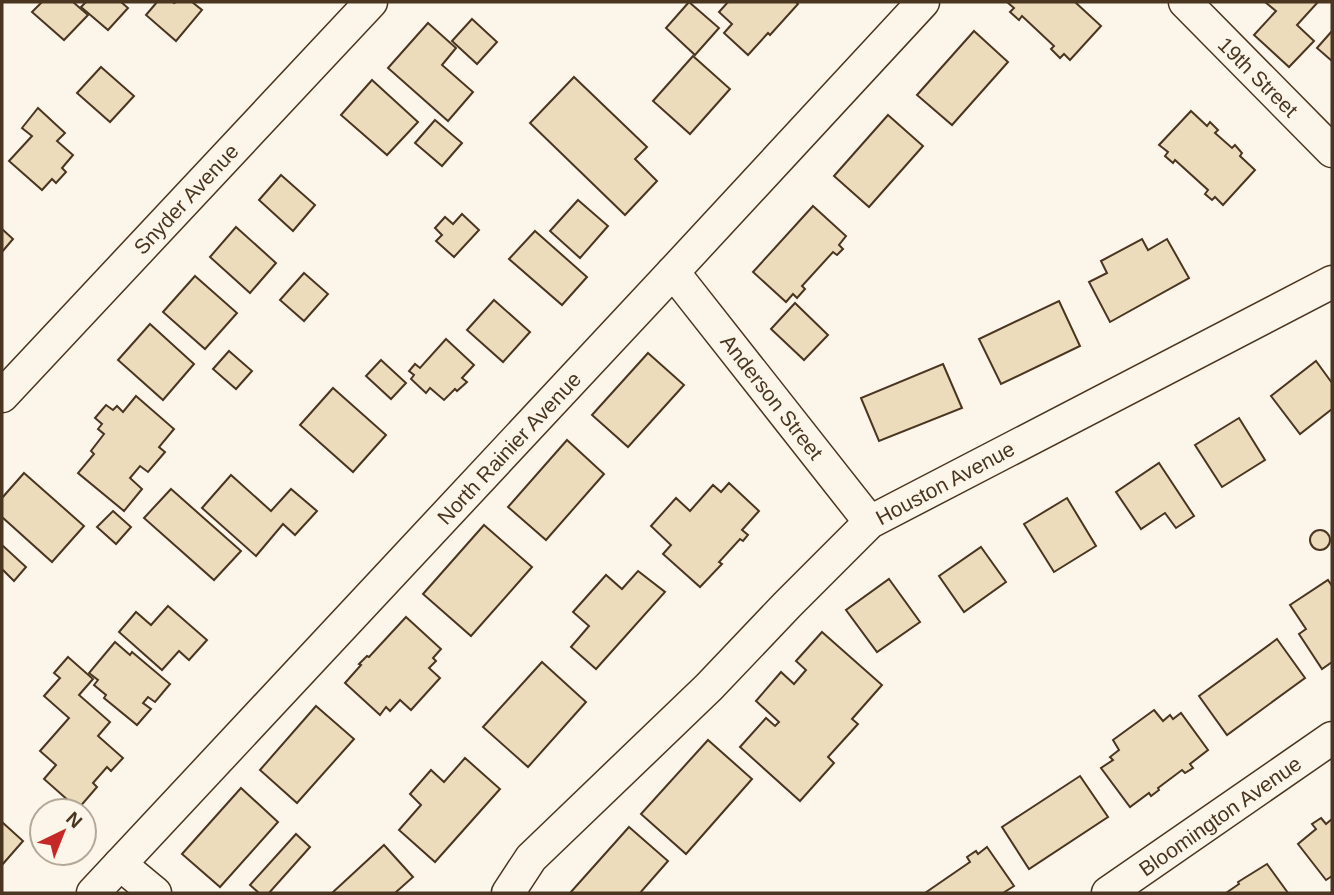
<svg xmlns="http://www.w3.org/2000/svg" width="1334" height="895" viewBox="0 0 1334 895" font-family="Arial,sans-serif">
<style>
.building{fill:#ecdcbc;stroke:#4a3520;stroke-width:2}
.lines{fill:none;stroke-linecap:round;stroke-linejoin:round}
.minor-casing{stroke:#4a3520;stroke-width:35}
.minor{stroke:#fbf6e9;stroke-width:32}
.labels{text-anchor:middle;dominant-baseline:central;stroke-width:5;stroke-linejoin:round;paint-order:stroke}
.street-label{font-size:21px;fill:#4a3520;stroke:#fbf6e9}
</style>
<rect width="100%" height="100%" fill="#fbf6e9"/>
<!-- building -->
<g class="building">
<path d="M42 2H73L88 15 64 40 32 12Z"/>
<path d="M86 2H121L128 8 108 30 81 7Z"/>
<path d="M157 2H173L174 3 176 2H192L202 10 176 41 146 15Z"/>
<path d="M689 2 719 28 695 55 666 28Z"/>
<path d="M728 2H796L798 4 770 35 768 33 748 55 724 33 732 24 719 12Z"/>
<path d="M1007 2H1075L1101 26 1070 60 1064 54 1060 58 1051 49 1054 46 1022 16 1019 20 1010 12 1014 8Z"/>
<path d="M1265 2H1318L1297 25 1314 41 1289 67 1254 35 1276 11Z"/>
<path d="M472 19 497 42 477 64 452 41Z"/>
<path d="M428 23 456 48 442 65 473 92 448 121 388 68Z"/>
<path d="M974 31 1008 62 952 125 917 95Z"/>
<path d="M1332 31V61L1317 48Z"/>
<path d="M693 56 730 89 690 134 653 101Z"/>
<path d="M101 67 134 96 110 122 77 93Z"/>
<path d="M574 77 647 147 635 159 657 181 625 215 530 123Z"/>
<path d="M372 80 418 122 387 155 341 115Z"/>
<path d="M38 108 65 133 57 141 73 155 62 168 66 172 56 183 52 179 42 190 9 161 32 136 22 128Z"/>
<path d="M1191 111 1207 126 1210 122 1218 130 1215 133 1232 148 1235 145 1242 153 1240 156 1255 170 1223 205 1215 197 1212 200 1205 194 1208 190 1175 160 1173 163 1165 156 1168 152 1159 145Z"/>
<path d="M888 115 923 146 869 207 834 176Z"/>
<path d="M435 120 462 143 442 166 415 143Z"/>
<path d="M281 175 315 205 293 231 259 200Z"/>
<path d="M578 200 608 226 580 258 550 231Z"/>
<path d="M813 206 846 236 839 245 843 249 837 255 833 252 802 286 805 289 797 298 793 294 786 302 753 272Z"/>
<path d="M462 214 479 230 454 257 436 241 442 235 435 228 445 217 453 224Z"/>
<path d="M236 227 276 263 250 293 210 257Z"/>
<path d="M2 229 13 239 2 252Z"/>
<path d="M535 231 587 277 562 305 509 259Z"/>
<path d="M1142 239 1148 250 1167 239 1189 278 1110 322 1089 282 1107 273 1101 261Z"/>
<path d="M304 273 328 294 304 321 280 300Z"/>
<path d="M195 276 237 313 205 349 163 312Z"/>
<path d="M494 300 530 332 503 362 467 330Z"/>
<path d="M1059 301 1080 346 1001 384 979 339Z"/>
<path d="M795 303 828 335 804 360 771 329Z"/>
<path d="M150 324 194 364 163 400 118 360Z"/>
<path d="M446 339 474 365 462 378 467 382 457 391 455 389 444 400 430 388 426 393 411 379 414 375 409 371 415 364 420 368Z"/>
<path d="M229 351 252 371 236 389 213 369Z"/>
<path d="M648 353 684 385 628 447 592 415Z"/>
<path d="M381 360 406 383 391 399 366 376Z"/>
<path d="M1316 361 1332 383V409L1300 434 1271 396Z"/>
<path d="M943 364 962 408 879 441 861 398Z"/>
<path d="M333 388 386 435 353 472 300 425Z"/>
<path d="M136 396 174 429 159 447 165 452 148 472 140 466 130 478 142 489 124 511 78 473 94 454 91 451 104 434 98 429 102 424 95 418 106 405 113 410 117 406 123 412Z"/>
<path d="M1239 418 1265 460 1222 487 1195 445Z"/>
<path d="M567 440 604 474 546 540 508 507Z"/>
<path d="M1159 463 1194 516 1176 528 1165 513 1141 529 1116 492Z"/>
<path d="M24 473 84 526 52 562 2 517V498Z"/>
<path d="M231 475 271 511 291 489 317 511 295 535 283 524 256 556 202 508Z"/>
<path d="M729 483 759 511 742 530 748 535 743 541 740 539 719 562 722 564 700 587 663 554 671 545 651 526 676 498 690 511 713 485 721 492Z"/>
<path d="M171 489 241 551 214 580 144 518Z"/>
<path d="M1067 498 1096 546 1054 572 1024 524Z"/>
<path d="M113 511 131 527 116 544 97 527Z"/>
<path d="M484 525 532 567 471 636 423 594Z"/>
<circle cx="1320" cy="540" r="10"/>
<path d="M2 545 26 567 14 581 2 569Z"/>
<path d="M981 547 1006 582 964 612 939 576Z"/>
<path d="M638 571 665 592 596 669 571 647 589 626 573 612 606 575 622 589Z"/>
<path d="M889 579 920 622 877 652 846 610Z"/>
<path d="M1328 580 1332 586V662L1322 669 1299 634 1306 629 1290 605Z"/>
<path d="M168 606 207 640 189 660 179 651 162 670 119 632 136 612 151 625Z"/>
<path d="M406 617 441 649 433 658 436 661 429 668 440 678 411 710 400 700 390 711 386 707 380 715 345 683 361 665 359 664 367 656 369 657Z"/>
<path d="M822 632 882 685 852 719 858 724 828 757 834 763 800 801 740 747 766 718 775 726 779 722 756 701 781 672 794 684 806 670 796 661Z"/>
<path d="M1277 639 1305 678 1227 735 1199 696Z"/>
<path d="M115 642 130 655 132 652 170 684 155 702 148 697 143 703 151 709 137 725 104 698 106 695 94 685 98 680 89 673Z"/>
<path d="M68 657 93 679 79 695 110 722 98 736 123 758 111 771 107 767 93 783 97 787 78 809 44 779 56 765 40 751 69 718 44 696 60 678 54 673Z"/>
<path d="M542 662 586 702 528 767 483 727Z"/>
<path d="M316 706 354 739 297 803 260 770Z"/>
<path d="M1154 710 1163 721 1170 715 1173 719 1181 713 1208 750 1190 764 1193 768 1185 773 1182 770 1158 788 1159 790 1151 796 1149 793 1130 807 1101 768 1113 760 1110 757 1119 750 1113 740Z"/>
<path d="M708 740 752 779 686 854 641 814Z"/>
<path d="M465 758 500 789 435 862 399 830 421 805 410 794 431 770 444 782Z"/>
<path d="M1080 776 1108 817 1029 869 1002 827Z"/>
<path d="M241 788 278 822 220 887 182 854Z"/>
<path d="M1321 818 1326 824 1332 819V876L1326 880 1298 844 1316 829 1312 824Z"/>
<path d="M2 822 23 841 2 865Z"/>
<path d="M629 827 668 861 640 893H570Z"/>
<path d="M296 834 310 847 269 893H259L250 885Z"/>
<path d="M384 845 413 877 395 893H332Z"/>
<path d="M987 847 1014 886 1003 893H925L970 862 967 857 976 851 978 854Z"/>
<path d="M1267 864 1288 893H1226L1239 884 1238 882Z"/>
</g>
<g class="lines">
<defs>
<g id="minor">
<path d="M1185 2 1332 151"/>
<path d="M673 272 870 522"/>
<path d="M2 396 371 2"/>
<path d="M120 864 155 893"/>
<path d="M93 893 673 272 923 2"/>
<path d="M508 893 531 858 709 687 787 605 870 522 1332 282"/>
<path d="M1108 893 1332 738"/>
</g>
</defs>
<!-- minor casing -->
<use href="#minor" class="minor-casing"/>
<!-- minor -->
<use href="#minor" class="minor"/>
</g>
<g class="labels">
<!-- street labels -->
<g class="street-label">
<text transform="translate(1258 77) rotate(45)">19th Street</text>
<text transform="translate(186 199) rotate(-47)">Snyder Avenue</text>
<text transform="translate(772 397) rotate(52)">Anderson Street</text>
<text transform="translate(509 448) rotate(-47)">North Rainier Avenue</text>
<text transform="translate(945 483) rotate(-28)">Houston Avenue</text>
<text transform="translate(1220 816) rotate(-35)">Bloomington Avenue</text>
</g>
</g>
<!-- border -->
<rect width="1334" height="895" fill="none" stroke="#4a3520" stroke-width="7"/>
<!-- north arrow -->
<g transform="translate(63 832) rotate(43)"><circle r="33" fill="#fbf6e9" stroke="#b4a999" stroke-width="2"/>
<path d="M0-5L12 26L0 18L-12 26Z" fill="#c62828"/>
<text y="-10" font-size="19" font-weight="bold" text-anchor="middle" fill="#4a3520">N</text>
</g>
</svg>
